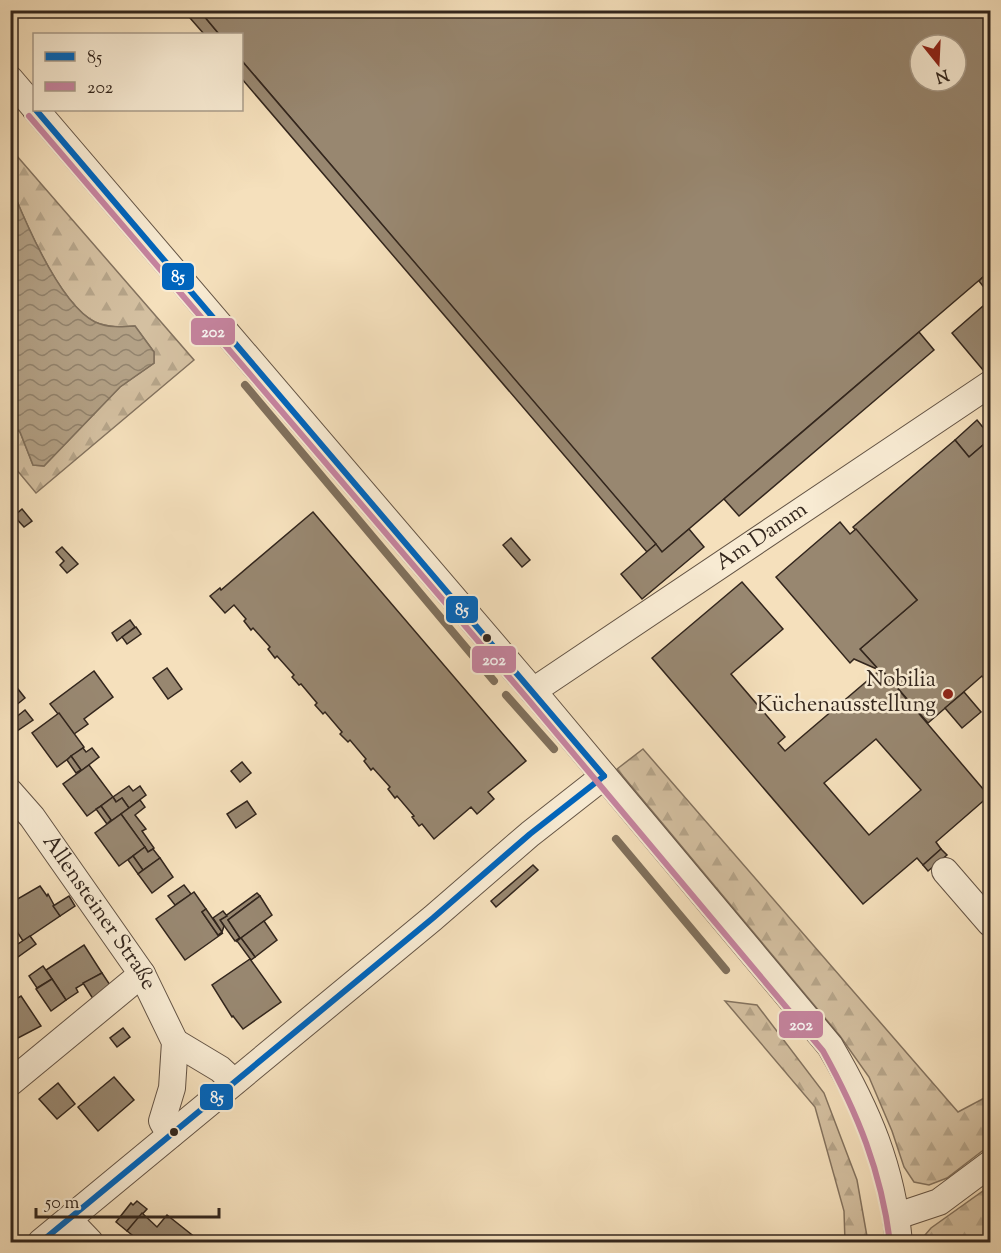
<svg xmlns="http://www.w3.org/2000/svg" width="1001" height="1253" viewBox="0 0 1001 1253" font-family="'Sorts Mill Goudy',serif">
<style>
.forest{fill:url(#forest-firs);stroke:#84735f;stroke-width:1.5}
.water{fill:url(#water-waves);stroke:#80705c;stroke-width:1.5}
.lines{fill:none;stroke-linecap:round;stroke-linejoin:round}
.stream{stroke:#80705c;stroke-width:8}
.building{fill:#988770;stroke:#33261d;stroke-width:1.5;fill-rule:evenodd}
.minor-casing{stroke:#645445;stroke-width:28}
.minor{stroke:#f8ebd3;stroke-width:26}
.bus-1-casing{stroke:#f8ebd3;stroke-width:10}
.bus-2-casing{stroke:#f8ebd3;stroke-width:10}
.bus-1{stroke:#0065bd;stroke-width:6}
.bus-2{stroke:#c684a0;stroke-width:6}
.bus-dot{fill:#33261d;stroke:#f8ebd3;stroke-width:2}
.poi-dot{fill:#8f2418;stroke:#f8ebd3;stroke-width:2}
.labels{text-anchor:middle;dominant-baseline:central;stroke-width:5;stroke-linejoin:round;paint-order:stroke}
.street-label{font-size:22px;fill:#33261d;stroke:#f8ebd3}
.poi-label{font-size:22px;fill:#33261d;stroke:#f8ebd3;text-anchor:end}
.line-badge{stroke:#f8ebd3;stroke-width:2}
.badge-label{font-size:16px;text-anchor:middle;font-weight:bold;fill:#fff}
</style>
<defs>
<pattern id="forest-firs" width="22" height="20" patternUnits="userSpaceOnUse" patternTransform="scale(1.5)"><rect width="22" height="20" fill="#d4c0a1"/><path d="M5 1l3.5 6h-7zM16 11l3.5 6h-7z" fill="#b6a58a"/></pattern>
<pattern id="water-waves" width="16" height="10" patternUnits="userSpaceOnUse" patternTransform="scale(1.5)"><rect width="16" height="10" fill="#b3a186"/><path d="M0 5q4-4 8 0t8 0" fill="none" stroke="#92836d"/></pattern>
</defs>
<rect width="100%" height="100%" fill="#f5e0bc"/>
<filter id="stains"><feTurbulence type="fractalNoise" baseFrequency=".00333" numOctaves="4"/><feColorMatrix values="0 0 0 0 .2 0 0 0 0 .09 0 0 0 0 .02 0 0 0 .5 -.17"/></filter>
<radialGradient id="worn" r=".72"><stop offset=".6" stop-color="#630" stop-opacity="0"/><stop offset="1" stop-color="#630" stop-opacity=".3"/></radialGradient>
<!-- forest -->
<g class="forest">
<path d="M10 148 194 360 36 493 11 463V424L20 432 33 465 44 466 120 387 154 363V352L135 326C122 327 108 328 95 322 61 305 28 228 14 194L11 192Z"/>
<path d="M643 749 958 1112 990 1095V1145L947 1178 929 1185 914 1182 904 1167 892 1131 869 1077 840 1036 617 769Z"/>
<path d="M725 1001 757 1005 824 1093 857 1180 868 1242H845L844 1211 815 1107Z"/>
<path d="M990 1186V1242H919L931 1228Z"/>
</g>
<!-- water -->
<path class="water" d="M11 192 14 194C28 228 61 305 95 322 108 328 121 327 135 326L154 352V363L120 387 44 466 33 465 20 432 11 424Z"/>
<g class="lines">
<!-- stream -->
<g class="stream">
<path d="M245 385 494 681"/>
<path d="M506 695 554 749"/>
<path d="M616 839 726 970"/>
</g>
</g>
<!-- building -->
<g class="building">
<path d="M183 10H199L219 34H204Z"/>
<path d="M199 10H987L990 14V271L662 552 242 61V34H219ZM920 45H956V81H920Z"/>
<path d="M242 61 656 544 647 552 242 79Z"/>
<path d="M988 272 990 275V295L979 281Z"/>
<path d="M990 300V364L983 370 952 333Z"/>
<path d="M919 332 934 350 739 516 724 499Z"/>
<path d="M977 420 990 436V439L969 457 955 440Z"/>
<path d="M990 439V685L982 676 928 723 881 669 879 670 860 649 917 600 853 527 955 440 969 457Z"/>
<path d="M22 509 32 521 24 527 14 516Z"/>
<path d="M313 512 526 761 488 792 494 799 477 814 471 807 434 839 422 824 419 826 412 817 414 816 397 796 395 798 388 789 390 787 373 768 371 770 364 761 366 759 350 740 348 742 340 734 342 732 325 712 323 714 315 705 317 703 301 684 299 685 292 677 294 675 277 656 275 658 268 649 270 647 253 628 251 630 244 621 246 619 234 605 225 613 210 596 220 588 221 590Z"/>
<path d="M840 522 850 534 856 529 917 600 860 649 879 670 854 659 850 663 776 577Z"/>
<path d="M689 529 704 547 642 599 621 574 656 544 662 552Z"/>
<path d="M511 538 530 560 522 567 503 545Z"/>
<path d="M62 547 78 564 67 573 60 565 64 561 56 552Z"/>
<path d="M742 582 783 629 731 674 785 737 778 743 785 751 881 669 989 796 936 842 941 849 923 865 917 858 863 904 652 658ZM876 739 921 790 869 835 824 783Z"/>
<path d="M130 620 135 627 117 641 112 633Z"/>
<path d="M136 627 141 634 127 644 122 637Z"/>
<path d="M167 668 182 689 168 699 153 678Z"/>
<path d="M94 671 113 697 84 719 88 724 74 734 50 704Z"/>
<path d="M18 689 25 698 10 710V695Z"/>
<path d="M964 692 981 712 962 728 945 708Z"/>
<path d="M25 710 33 720 17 731 10 722Z"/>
<path d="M59 713 84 747 57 767 32 733Z"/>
<path d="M83 748 86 752 92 748 99 757 77 774 81 770 71 756Z"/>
<path d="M71 756 81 770 76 773 67 760Z"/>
<path d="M242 762 251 773 240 782 231 771Z"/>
<path d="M89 765 113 797 87 816 63 784Z"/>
<path d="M129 786 133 791 140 786 146 795 129 808 122 798 116 802 113 797Z"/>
<path d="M113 797 116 802 122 798 129 808 107 824 111 820 101 806Z"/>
<path d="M140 800 145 807 135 815 146 829 142 831 154 848 148 852 121 814Z"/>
<path d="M247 801 256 814 236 828 227 814Z"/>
<path d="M101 806 111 820 107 824 96 809Z"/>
<path d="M121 814 145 847 119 866 95 833Z"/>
<path d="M145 847 148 852 153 849 160 858 143 870 133 856Z"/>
<path d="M941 849 947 855 928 871 923 865Z"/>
<path d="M133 856 143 870 138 874 128 860Z"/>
<path d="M160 858 173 877 152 893 138 874Z"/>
<path d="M533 865 538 870 496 907 491 901Z"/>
<path d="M184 885 191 894 175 905 168 896Z"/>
<path d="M40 886 47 896 48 894 60 916 23 941 16 930 13 932 10 927V906L15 903 14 901Z"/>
<path d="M194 892 206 909 202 912 218 935 223 933 185 960 156 919Z"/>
<path d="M257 893 260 896 228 920 240 938 235 941 220 920Z"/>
<path d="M69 896 75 906 60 916 53 906Z"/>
<path d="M260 896 272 915 236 942 240 938 228 920Z"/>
<path d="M206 909 222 932 218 935 202 912Z"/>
<path d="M223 911 227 916 220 920 224 926 222 932 213 918Z"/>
<path d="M264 921 277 940 255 957 241 938Z"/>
<path d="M30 936 36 944 18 957 12 948Z"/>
<path d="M241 938 255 957 251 960 237 941Z"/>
<path d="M84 945 102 973 76 988 78 992 66 1000 46 970Z"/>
<path d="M250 959 281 1002 243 1029 233 1016 232 1017 212 985Z"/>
<path d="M43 966 52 979 37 988 29 976Z"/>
<path d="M102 973 112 988 95 1002 83 983Z"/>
<path d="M52 979 66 1000 51 1011 36 989Z"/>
<path d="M21 996 41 1026 14 1040 16 1043 10 1047V1003Z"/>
<path d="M123 1028 130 1037 117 1047 110 1038Z"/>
<path d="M114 1077 134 1100 98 1131 78 1107Z"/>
<path d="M58 1083 75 1104 57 1119 39 1099Z"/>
<path d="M137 1201 147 1209 127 1231 116 1222 131 1203 133 1205Z"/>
<path d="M142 1213 157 1227 167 1215 201 1242H141L127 1231Z"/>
</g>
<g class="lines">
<defs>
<g id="minor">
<path d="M10 79 34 107"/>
<path d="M36 110 533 691 830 1046C868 1111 892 1167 899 1242"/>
<path id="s1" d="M533 691 990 384"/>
<path id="s2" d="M10 792 32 817 142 974 175 1042 172 1088 162 1121 170 1135"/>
<path d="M945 871 990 923"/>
<path d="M175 1042 220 1069 234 1082"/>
<path d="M10 1083 142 974"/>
<path d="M897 1216 939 1202 990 1164"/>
<path d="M69 1220 90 1242"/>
<path d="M41 1242 433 918 530 834 604 776"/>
</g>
</defs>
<!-- minor casing -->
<use href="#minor" class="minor-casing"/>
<!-- minor -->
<use href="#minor" class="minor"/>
<defs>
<g id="bus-1">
<path d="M36 110 604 776"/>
<path d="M41 1242 433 918 530 834 604 776"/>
</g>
<path id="bus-2" d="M29 116 526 697 823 1051C858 1114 881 1171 890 1242"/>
</defs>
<!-- bus-1 casing -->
<use href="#bus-1" class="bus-1-casing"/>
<!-- bus-2 casing -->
<use href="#bus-2" class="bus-2-casing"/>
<!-- bus-1 -->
<use href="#bus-1" class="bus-1"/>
<!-- bus-2 -->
<use href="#bus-2" class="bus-2"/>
</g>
<!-- markers -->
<g class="bus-dot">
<circle cx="487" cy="638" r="5"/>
<circle cx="174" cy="1132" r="5"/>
</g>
<circle class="poi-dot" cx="948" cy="694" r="6"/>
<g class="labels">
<!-- street labels -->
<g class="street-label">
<text stroke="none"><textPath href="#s1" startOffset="276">Am Damm</textPath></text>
<text stroke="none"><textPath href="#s2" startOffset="150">Allensteiner Straße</textPath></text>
</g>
<!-- poi labels -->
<g class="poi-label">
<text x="936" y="681">Nobilia<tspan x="936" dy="25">Küchenausstellung</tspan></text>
</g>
</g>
<g class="line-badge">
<rect x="161" y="262" width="34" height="29" rx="6" fill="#0065bd"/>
<rect x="190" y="317" width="46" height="29" rx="6" fill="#c684a0"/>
<rect x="445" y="595" width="34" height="29" rx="6" fill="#0065bd"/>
<rect x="471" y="645" width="46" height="29" rx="6" fill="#c684a0"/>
<rect x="778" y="1010" width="46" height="29" rx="6" fill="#c684a0"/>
<rect x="199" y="1083" width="35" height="28" rx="6" fill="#0065bd"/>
</g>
<g class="badge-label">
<text x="178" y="282">85</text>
<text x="213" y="337">202</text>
<text x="462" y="615">85</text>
<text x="494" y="665">202</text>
<text x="801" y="1030">202</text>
<text x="217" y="1103">85</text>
</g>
<!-- margin -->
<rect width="1001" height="1253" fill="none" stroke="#f5e0bc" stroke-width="36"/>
<rect x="12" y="12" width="977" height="1229" fill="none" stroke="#33261d" stroke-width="3"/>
<rect x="18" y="18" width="965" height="1217" fill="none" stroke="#33261d" stroke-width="1.5"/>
<!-- legend -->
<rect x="33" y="33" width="210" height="78" fill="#f8ebd3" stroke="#a99c8a" stroke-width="1.5"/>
<rect x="45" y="52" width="30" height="9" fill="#0065bd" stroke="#a99c8a" stroke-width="1.5"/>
<text x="87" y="63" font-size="18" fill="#33261d">85</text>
<rect x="45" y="82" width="30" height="9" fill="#c684a0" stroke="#a99c8a" stroke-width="1.5"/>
<text x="87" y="93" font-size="18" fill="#33261d">202</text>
<!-- north arrow -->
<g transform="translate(938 63) rotate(162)"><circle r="28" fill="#f8ebd3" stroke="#a99c8a" stroke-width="1.5"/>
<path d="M0-4.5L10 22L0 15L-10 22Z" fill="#8f2418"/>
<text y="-9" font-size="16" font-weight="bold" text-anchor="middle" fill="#33261d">N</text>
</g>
<!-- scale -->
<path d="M36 1208v9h183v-9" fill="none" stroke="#33261d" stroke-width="3"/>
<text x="45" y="1208" font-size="18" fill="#33261d" stroke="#f8ebd3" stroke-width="4.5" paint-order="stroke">50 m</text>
<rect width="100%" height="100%" filter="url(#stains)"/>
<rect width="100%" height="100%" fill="url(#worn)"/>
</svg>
